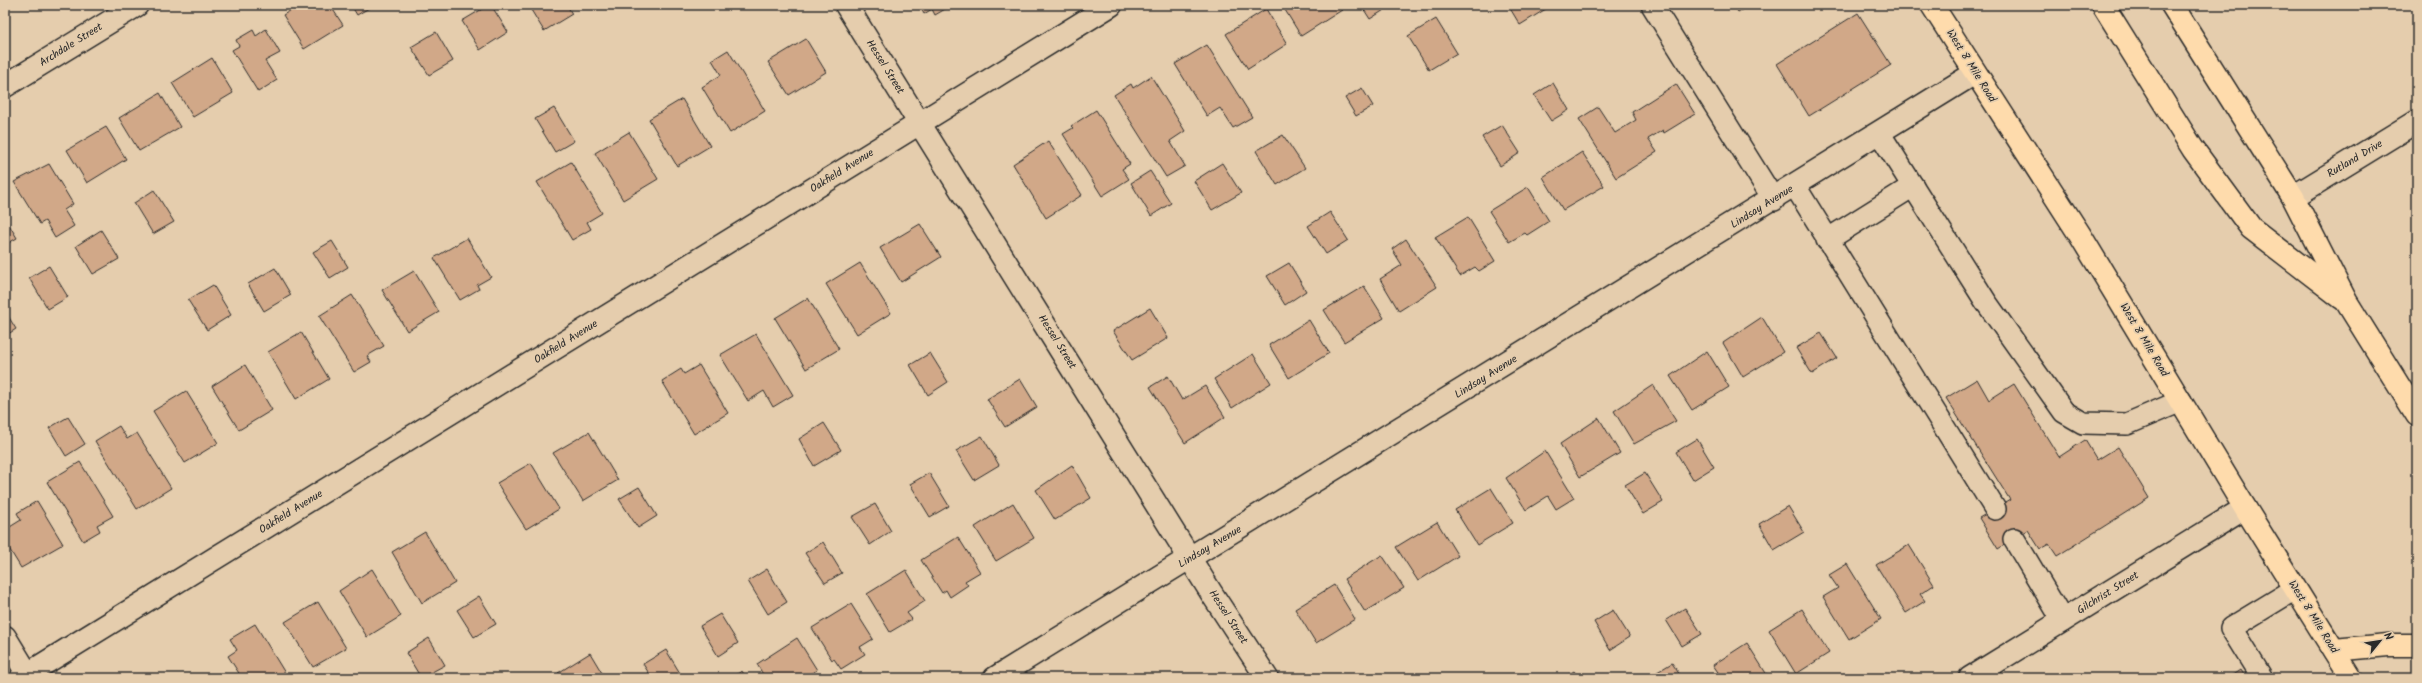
<svg xmlns="http://www.w3.org/2000/svg" width="2422" height="683" viewBox="0 0 2422 683" font-family="Kalam,sans-serif">
<style>
.building{fill:#d1a888;stroke:#2b2b2b}
.lines{fill:none;stroke-linecap:round;stroke-linejoin:round}
.lane-casing{stroke:#2b2b2b;stroke-width:24}
.street-casing{stroke:#2b2b2b;stroke-width:25}
.highway-casing{stroke:#2b2b2b;stroke-width:25}
.lane{stroke:#e5cdad;stroke-width:21}
.street{stroke:#e5cdad;stroke-width:22}
.highway{stroke:#fedbac;stroke-width:22}
.labels{text-anchor:middle;dominant-baseline:central;stroke-width:3.5;stroke-linejoin:round;paint-order:stroke}
.street-label{font-size:11px;fill:#2b2b2b;stroke:#e5cdad}
</style>
<rect width="100%" height="100%" fill="#e5cdad"/>
<filter id="ink" filterUnits="userSpaceOnUse"><feTurbulence type="fractalNoise" baseFrequency=".025" numOctaves="2"/><feDisplacementMap in="SourceGraphic" scale="8" xChannelSelector="R" yChannelSelector="G"/><feConvolveMatrix kernelMatrix="1 2 1 2 8 2 1 2 1" color-interpolation-filters="sRGB"/></filter>
<g filter="url(#ink)">
<!-- building -->
<g class="building">
<path d="M300 5H330L343 25 304 49 283 15Z"/>
<path d="M351 5H374L357 15Z"/>
<path d="M489 5H491L508 32 480 50 462 21Z"/>
<path d="M528 5H567L572 14 544 31Z"/>
<path d="M919 5H946L947 8 935 15 932 9 924 14Z"/>
<path d="M1282 5H1339L1342 10 1301 36Z"/>
<path d="M1361 5H1392L1370 19Z"/>
<path d="M1508 5H1548L1549 7 1520 25Z"/>
<path d="M1734 5H1750L1738 12Z"/>
<path d="M1266 9 1287 44 1248 69 1226 34Z"/>
<path d="M1858 13 1891 65 1809 116 1777 64Z"/>
<path d="M1436 19 1457 53 1429 70 1408 36Z"/>
<path d="M266 29 280 53 265 61 277 80 258 92 232 50 239 46 236 40 253 30 256 36Z"/>
<path d="M436 32 453 61 429 75 411 47Z"/>
<path d="M806 39 826 72 789 95 768 62Z"/>
<path d="M1207 45 1252 117 1233 128 1220 108 1207 116 1175 64Z"/>
<path d="M728 50 765 111 730 133 702 87 721 75 712 60Z"/>
<path d="M212 58 233 93 193 117 172 83Z"/>
<path d="M1151 76 1185 131 1170 141 1185 166 1166 177 1114 95 1131 84 1133 88Z"/>
<path d="M1553 83 1569 110 1551 121 1534 95Z"/>
<path d="M1676 84 1695 114 1664 133 1663 130 1648 139 1657 152 1616 178 1579 119 1598 107 1615 133 1636 120 1632 112Z"/>
<path d="M1362 88 1373 106 1356 116 1345 98Z"/>
<path d="M160 93 180 127 139 151 119 118Z"/>
<path d="M682 99 710 146 677 166 649 119Z"/>
<path d="M554 108 574 141 555 152 535 119Z"/>
<path d="M1096 110 1130 164 1122 169 1129 179 1102 196 1063 134 1073 128 1071 126Z"/>
<path d="M1502 125 1520 153 1500 166 1482 137Z"/>
<path d="M106 127 126 159 87 183 67 150Z"/>
<path d="M629 132 658 179 623 200 595 153Z"/>
<path d="M1283 135 1305 168 1277 185 1256 151Z"/>
<path d="M1048 141 1082 195 1046 218 1013 164Z"/>
<path d="M1582 152 1604 186 1563 210 1543 177Z"/>
<path d="M571 162 602 213 587 222 591 229 572 240 537 182Z"/>
<path d="M1222 163 1241 193 1212 210 1194 181Z"/>
<path d="M49 164 73 204 64 210 74 226 55 238 45 221 40 224 14 182Z"/>
<path d="M1150 171 1171 203 1151 216 1131 183Z"/>
<path d="M1528 187 1549 221 1527 235 1525 233 1509 242 1489 211Z"/>
<path d="M154 190 174 222 153 234 134 203Z"/>
<path d="M1330 212 1348 240 1326 254 1308 226Z"/>
<path d="M1468 217 1495 261 1479 271 1475 267 1460 276 1435 237Z"/>
<path d="M5 218 17 238 5 245Z"/>
<path d="M920 224 941 257 901 282 880 248Z"/>
<path d="M101 230 119 259 93 274 76 246Z"/>
<path d="M467 238 491 277 477 285 479 289 460 300 434 258Z"/>
<path d="M1406 239 1437 287 1399 311 1380 279 1402 265 1392 249Z"/>
<path d="M332 241 348 267 330 278 313 252Z"/>
<path d="M860 263 891 313 857 334 826 284Z"/>
<path d="M1289 263 1306 291 1285 305 1267 276Z"/>
<path d="M49 266 68 297 48 309 29 278Z"/>
<path d="M275 268 291 295 264 311 248 284Z"/>
<path d="M414 271 439 312 407 331 382 290Z"/>
<path d="M213 285 231 315 207 330 188 300Z"/>
<path d="M1364 286 1384 318 1344 342 1324 310Z"/>
<path d="M352 295 384 346 367 356 371 362 354 372 319 316Z"/>
<path d="M808 298 839 349 806 369 775 318Z"/>
<path d="M1150 308 1168 338 1132 360 1113 331Z"/>
<path d="M5 311 16 329 5 336Z"/>
<path d="M1762 317 1783 352 1743 377 1723 343Z"/>
<path d="M1309 320 1329 353 1289 378 1269 345Z"/>
<path d="M301 332 329 379 296 399 268 352Z"/>
<path d="M1821 333 1837 358 1812 374 1796 348Z"/>
<path d="M756 334 793 395 773 407 764 391 748 401 720 355Z"/>
<path d="M1707 351 1729 387 1692 410 1670 376Z"/>
<path d="M930 353 948 382 928 395 910 365Z"/>
<path d="M1253 354 1271 383 1232 408 1214 379Z"/>
<path d="M245 365 272 410 239 430 212 386Z"/>
<path d="M699 365 728 413 694 434 662 381 681 369 684 374Z"/>
<path d="M1168 376 1182 400 1205 386 1225 417 1185 443 1150 387Z"/>
<path d="M1020 379 1037 407 1005 427 987 399Z"/>
<path d="M1977 379 1989 400 2014 384 2059 457 2085 440 2097 460 2118 447 2149 498 2057 556 2049 544 2040 549 2028 530 1998 549 1979 518 2010 500 1946 398Z"/>
<path d="M1653 385 1676 421 1634 444 1614 411Z"/>
<path d="M186 391 218 443 185 463 153 411Z"/>
<path d="M68 417 85 444 66 456 49 428Z"/>
<path d="M1599 418 1620 453 1580 477 1560 444Z"/>
<path d="M824 423 841 450 814 466 799 439Z"/>
<path d="M119 426 127 439 137 433 171 488 137 509 95 441Z"/>
<path d="M589 432 618 480 583 501 553 453Z"/>
<path d="M982 436 999 465 974 480 956 451Z"/>
<path d="M1697 439 1714 467 1693 480 1676 452Z"/>
<path d="M1545 451 1574 498 1556 509 1548 496 1526 510 1506 478Z"/>
<path d="M80 462 113 516 97 525 100 531 83 541 47 482Z"/>
<path d="M531 463 559 509 526 529 497 483Z"/>
<path d="M1072 465 1091 498 1055 520 1036 490Z"/>
<path d="M929 473 949 506 930 517 910 484Z"/>
<path d="M1645 473 1663 502 1643 514 1625 485Z"/>
<path d="M639 487 657 516 638 528 619 499Z"/>
<path d="M1491 488 1513 523 1477 545 1455 510Z"/>
<path d="M37 501 63 544 21 568 5 542V530L21 520 17 513Z"/>
<path d="M1013 503 1034 538 996 561 975 527Z"/>
<path d="M875 504 891 531 870 545 852 517Z"/>
<path d="M1788 506 1804 532 1774 550 1759 524Z"/>
<path d="M1437 522 1458 556 1418 581 1396 547Z"/>
<path d="M425 532 455 583 422 603 392 552Z"/>
<path d="M958 537 980 572 965 581 968 585 950 597 946 590 942 593 921 560Z"/>
<path d="M823 542 842 573 825 583 805 553Z"/>
<path d="M1909 545 1934 585 1920 594 1925 601 1906 613 1876 565Z"/>
<path d="M1382 555 1404 588 1365 612 1344 579Z"/>
<path d="M1847 564 1881 619 1849 639 1823 597 1838 588 1829 575Z"/>
<path d="M372 569 401 616 367 637 339 591Z"/>
<path d="M767 569 787 602 768 614 748 581Z"/>
<path d="M906 570 925 601 907 613 912 619 890 632 867 594Z"/>
<path d="M1334 585 1355 619 1316 643 1295 609Z"/>
<path d="M479 596 496 624 474 637 457 610Z"/>
<path d="M318 602 346 648 313 667 285 622Z"/>
<path d="M851 604 873 639 860 647 865 654 841 669 834 659 832 660 812 628Z"/>
<path d="M1685 608 1702 634 1682 646 1666 620Z"/>
<path d="M1802 609 1829 653 1796 674 1769 630Z"/>
<path d="M1613 610 1630 637 1610 650 1594 622Z"/>
<path d="M720 614 738 643 718 656 700 626Z"/>
<path d="M255 624 288 678H242L228 656 237 650 230 639Z"/>
<path d="M429 638 445 665 421 678 406 653Z"/>
<path d="M797 638 817 670 803 678H765L757 664Z"/>
<path d="M1747 643 1769 678H1722L1713 665Z"/>
<path d="M666 650 683 678H652L643 664Z"/>
<path d="M590 653 605 678H561L558 673Z"/>
<path d="M1672 663 1682 678H1656L1654 674Z"/>
<path d="M2240 670 2245 678H2228Z"/>
<path d="M742 671 746 678H730Z"/>
<path d="M1574 671 1579 678H1563Z"/>
</g>
<g class="lines">
<defs>
<g id="lane">
<path d="M1652 5 1774 200"/>
<path d="M1880 134 1986 302 2064 412 2083 423 2127 424 2181 401"/>
<path d="M1795 186 1995 509"/>
<path d="M1827 240 1913 186"/>
<path d="M2014 539 2063 621"/>
<path d="M2262 678 2231 628 2295 589"/>
</g>
<g id="street">
<path d="M846 5 1212 594 1267 678"/>
<path d="M5 86 137 5"/>
<path d="M2293 197 2417 121"/>
<path d="M5 637 30 678"/>
<path d="M21 678 1111 5"/>
<path d="M995 678 1975 73"/>
<path d="M1970 678 2245 508"/>
</g>
<g id="highway">
<path d="M1932 5 2080 235 2245 508 2351 678"/>
<path d="M2103 5 2193 149 2251 228 2342 298"/>
<path d="M2172 5 2293 197 2346 301 2417 415"/>
<path d="M2334 650 2388 645H2417"/>
</g>
</defs>
<!-- lane casing -->
<use href="#lane" class="lane-casing"/>
<!-- street casing -->
<use href="#street" class="street-casing"/>
<!-- highway casing -->
<use href="#highway" class="highway-casing"/>
<!-- lane -->
<use href="#lane" class="lane"/>
<!-- street -->
<use href="#street" class="street"/>
<!-- highway -->
<use href="#highway" class="highway"/>
</g>
</g>
<g class="labels">
<!-- street labels -->
<g class="street-label">
<text transform="translate(71 45) rotate(-32)">Archdale Street</text>
<text transform="translate(1971 66) rotate(58)">West 8 Mile Road</text>
<text transform="translate(885 67) rotate(58)">Hessel Street</text>
<text transform="translate(2355 159) rotate(-31)">Rutland Drive</text>
<text transform="translate(842 171) rotate(-32)">Oakfield Avenue</text>
<text transform="translate(1762 207) rotate(-32)">Lindsay Avenue</text>
<text transform="translate(2144 340) rotate(59)">West 8 Mile Road</text>
<text transform="translate(566 342) rotate(-32)">Oakfield Avenue</text>
<text transform="translate(1057 342) rotate(58)">Hessel Street</text>
<text transform="translate(1486 377) rotate(-32)">Lindsay Avenue</text>
<text transform="translate(291 512) rotate(-32)">Oakfield Avenue</text>
<text transform="translate(1210 547) rotate(-31)">Lindsay Avenue</text>
<text transform="translate(2108 593) rotate(-32)">Gilchrist Street</text>
<text transform="translate(1228 617) rotate(57)">Hessel Street</text>
<text transform="translate(2313 617) rotate(58)">West 8 Mile Road</text>
</g>
</g>
<!-- margin -->
<rect width="2422" height="683" fill="none" stroke="#e5cdad" stroke-width="20"/>
<rect x="10" y="10" width="2402" height="663" fill="none" stroke="#2b2b2b" stroke-width="1.5" filter="url(#ink)"/>
<!-- north arrow -->
<g transform="translate(2380 641) rotate(60)" stroke="#e5cdad" stroke-width="3" paint-order="stroke">
<path d="M0-3L7 15L0 10L-7 15Z" fill="#2b2b2b"/>
<text y="-6" font-size="11" font-weight="bold" text-anchor="middle" fill="#2b2b2b">N</text>
</g>
</svg>
